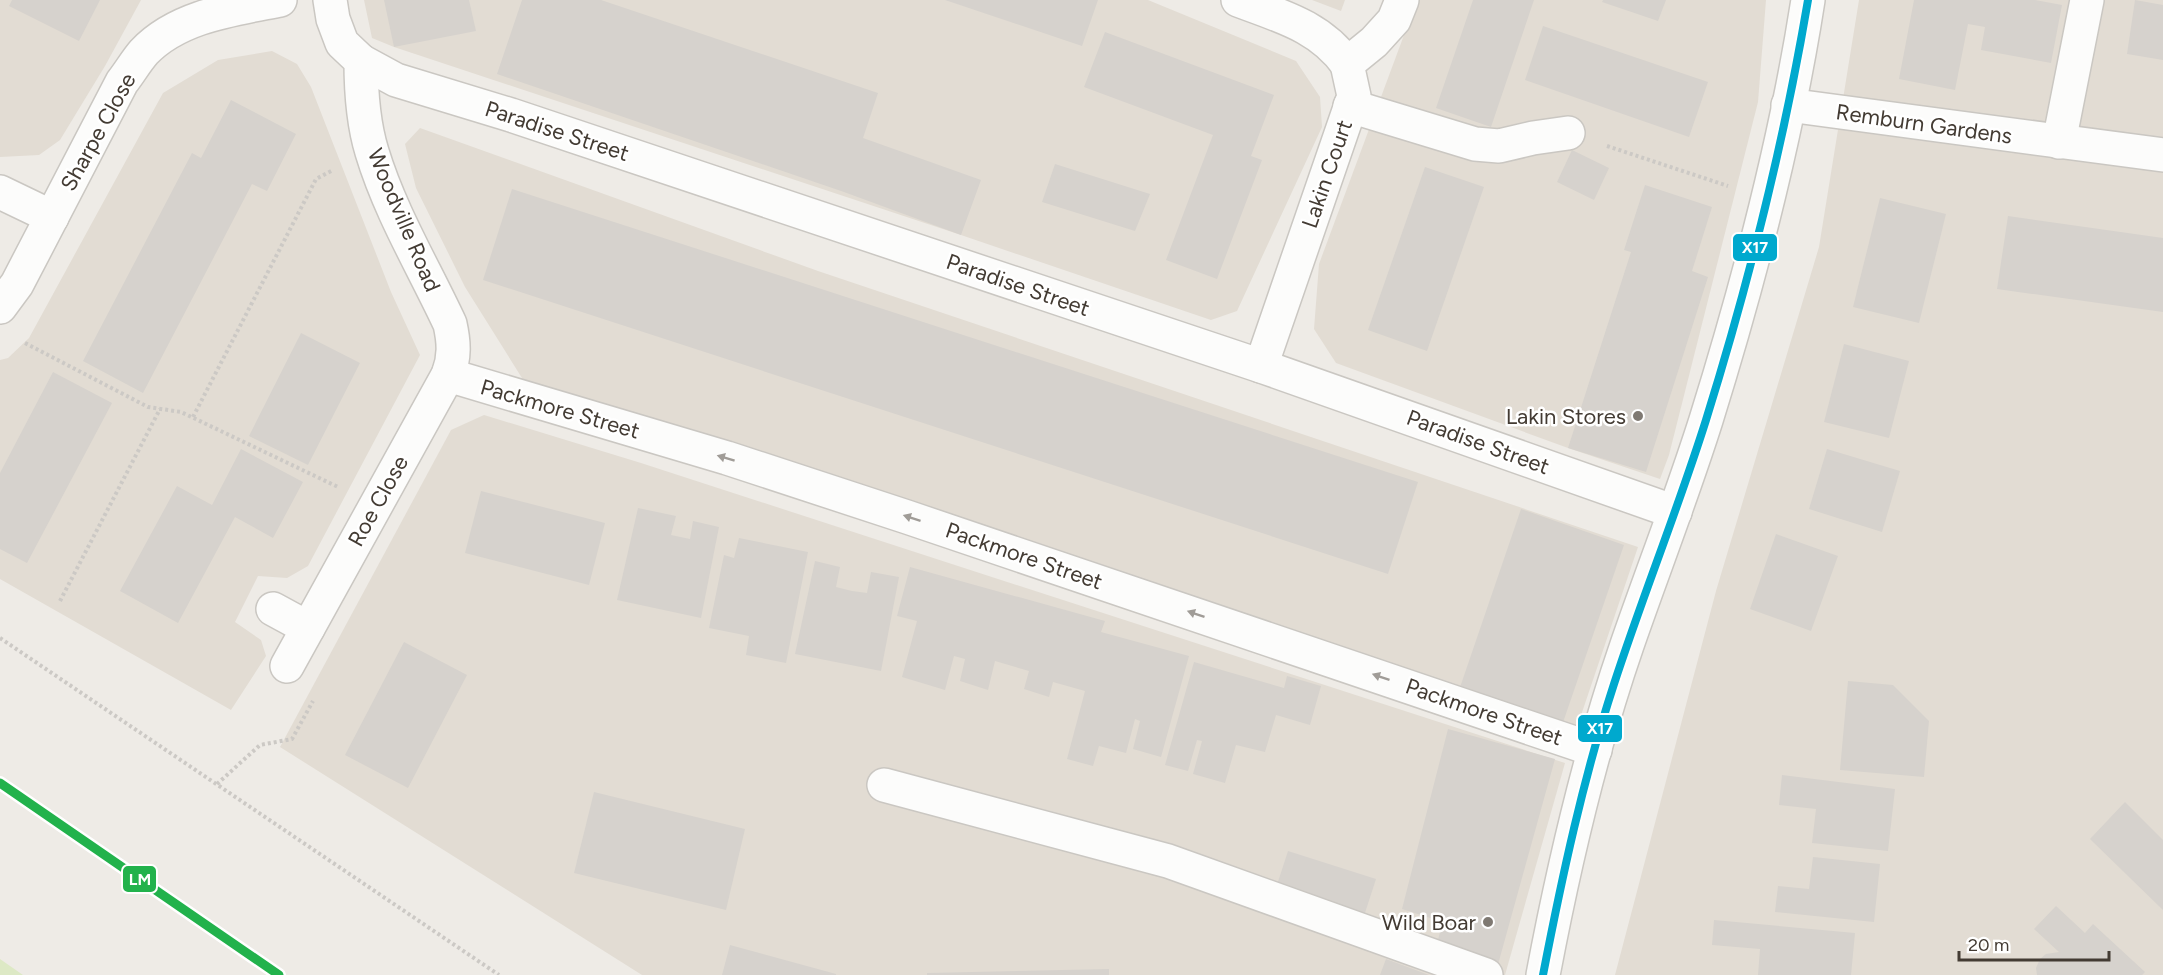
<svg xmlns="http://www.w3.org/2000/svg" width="2163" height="975" viewBox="0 0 2163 975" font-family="Figtree,sans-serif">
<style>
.residential{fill:#e2dcd3}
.green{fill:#dde9c5}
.building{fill:#d6d2cd}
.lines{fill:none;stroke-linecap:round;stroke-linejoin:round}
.minor-casing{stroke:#cac7c2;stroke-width:36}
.path{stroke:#ccc9c5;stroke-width:4;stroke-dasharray:3 3;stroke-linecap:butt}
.minor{stroke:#fcfcfb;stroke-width:33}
.bus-1-casing{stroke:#fff;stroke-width:12}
.bus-1{stroke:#00a9ce;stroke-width:8}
.rail-1-casing{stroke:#fff;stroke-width:14}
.rail-1{stroke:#22b24c;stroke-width:9}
.oneway{fill:#a09c97}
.poi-dot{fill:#7f7972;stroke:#fff;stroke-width:2}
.labels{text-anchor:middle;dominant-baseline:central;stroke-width:5;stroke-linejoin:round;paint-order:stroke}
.street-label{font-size:22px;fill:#433b33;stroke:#fff}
.poi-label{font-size:22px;fill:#433b33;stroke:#fff;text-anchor:end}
.line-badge{stroke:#fff;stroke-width:2}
.badge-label{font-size:16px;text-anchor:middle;font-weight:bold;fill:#fff}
</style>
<rect width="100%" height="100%" fill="#eeebe6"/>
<!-- residential -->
<g class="residential">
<path d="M0 0H141L105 66 60 140 39 155 0 157Z"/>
<path d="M364 0H1148L1296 61 1320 97 1322 127 1237 311 1211 320 961 235 394 47 372 38Z"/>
<path d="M1312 0H1345L1341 11Z"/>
<path d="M1417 0H1766L1758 102 1669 455 1660 479 1568 448 1336 363 1314 329 1319 264Z"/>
<path d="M1859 0H2163V975H1615L1716 591 1819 247Z"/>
<path d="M272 51 297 64 311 87 391 292 420 355 308 566 287 578 258 576 235 622 261 640 266 656 231 710 0 579V360L8 358 29 338 163 93 218 60Z"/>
<path d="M420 128 818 271 1638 547 1574 736 527 386 465 287 416 188 405 144Z"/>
<path d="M484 415 641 463 1565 763 1505 975H642L280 747 451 430Z"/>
</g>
<!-- green -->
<path class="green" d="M0 959 23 975H0Z"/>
<!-- building -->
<g class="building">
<path d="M12 0H100L79 41 9 6Z"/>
<path d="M384 0H469L476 31 394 47Z"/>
<path d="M522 0H601L878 93 863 138 981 180 961 235 844 192 497 74Z"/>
<path d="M945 0H1098L1082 46Z"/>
<path d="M1473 0H1534L1491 127 1436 108Z"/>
<path d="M1603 0H1666L1658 21 1602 2Z"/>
<path d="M1914 0H2035L2062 5 2051 63 1981 50 1985 27 1968 24 1955 90 1899 79Z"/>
<path d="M2135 0 2163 5V60L2127 54Z"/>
<path d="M1543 26 1708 82 1689 137 1525 80Z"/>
<path d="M1105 32 1274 95 1251 156 1262 160 1217 279 1166 260 1213 135 1084 87Z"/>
<path d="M231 100 296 134 267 191 252 184 143 393 83 361 192 153 201 158Z"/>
<path d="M1572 150 1609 168 1594 200 1557 182Z"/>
<path d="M1055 164 1150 194 1135 231 1042 202Z"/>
<path d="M1425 167 1484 187 1427 351 1368 330Z"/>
<path d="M1645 185 1712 207 1692 271 1708 277 1646 472 1568 448 1631 252 1624 250Z"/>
<path d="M512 189 1418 482 1388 574 483 280Z"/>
<path d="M1880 198 1946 214 1919 323 1853 307Z"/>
<path d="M2008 216 2163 238V312L1997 289Z"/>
<path d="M301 333 360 363 308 465 249 436Z"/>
<path d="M1844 344 1909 361 1889 438 1824 422Z"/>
<path d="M53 372 112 403 27 563 0 549V473Z"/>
<path d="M241 449 303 482 273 538 235 517 178 623 120 591 177 486 212 505Z"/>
<path d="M1827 449 1900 471 1882 532 1809 509Z"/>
<path d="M481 491 605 523 589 585 465 553Z"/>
<path d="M638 508 676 516 671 535 690 539 693 521 719 527 701 618 617 600Z"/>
<path d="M1521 509 1624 545 1559 734 1456 699Z"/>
<path d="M1776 534 1838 556 1811 631 1750 609Z"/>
<path d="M739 538 808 552 786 663 746 655 749 636 709 628 724 555 734 558Z"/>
<path d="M815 561 840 567 836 587 852 591 867 593 871 572 899 577 881 671 795 654Z"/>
<path d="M910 567 1105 621 1101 632 1189 656 1161 757 1133 749 1140 721 1135 719 1126 753 1099 746 1093 766 1067 759 1085 691 1053 682 1049 697 1024 689 1029 671 995 661 988 690 960 681 965 659 954 656 945 690 902 677 917 621 897 616Z"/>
<path d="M404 642 467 675 408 788 345 755Z"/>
<path d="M1194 662 1284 688 1287 676 1321 686 1310 725 1276 715 1265 752 1236 745 1225 783 1193 774 1202 741 1197 740 1188 771 1165 765Z"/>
<path d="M1848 681 1893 685 1929 721 1924 777 1840 770Z"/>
<path d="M1448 729 1555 759 1497 968 1435 950 1443 922 1402 909Z"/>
<path d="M1782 775 1895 789 1888 851 1812 843 1816 809 1779 805Z"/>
<path d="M594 792 745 829 726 910 574 873Z"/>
<path d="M2125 802 2163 840V910L2090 839Z"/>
<path d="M1288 851 1376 879 1363 919 1275 891Z"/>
<path d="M1813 857 1880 864 1874 922 1775 912 1778 886 1809 889Z"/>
<path d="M2056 906 2085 933 2093 924 2145 972 2142 975H2037L2036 968 2040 959 2046 954 2059 952 2034 929Z"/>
<path d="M1714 920 1855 933 1851 975H1758L1760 949 1712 945Z"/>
<path d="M730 945 836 974V975H722Z"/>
<path d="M1386 959 1429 975H1380Z"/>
<path d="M1109 969V975H927V973Z"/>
</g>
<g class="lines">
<defs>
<g id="minor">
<path d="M1238 0C1280 16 1320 26 1347 64"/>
<path d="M361 61 396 80 511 115 1261 366 1675 512"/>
<path d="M1788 105 2163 155"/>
<path d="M1350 106 1475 144 1499 146 1533 138 1568 133"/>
<path d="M2059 142 2087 0"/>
<path d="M0 192 52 217"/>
<path d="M0 307 17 284 122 82C130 72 136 61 144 52 178 16 234 9 280 0"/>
<path d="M1261 366 1354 96 1347 64 1374 42 1394 20 1402 0"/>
<path d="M448 375 727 458 907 517 1595 750"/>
<path d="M273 609 308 628"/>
<path d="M287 666 448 375C455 357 454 342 450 324 424 268 390 212 372 152 363 123 361 91 361 61L342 43 333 19 330 0"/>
<path d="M884 785 1168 861 1486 975"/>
<path d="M1543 975C1564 864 1590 752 1627 645 1653 570 1682 496 1706 420 1749 282 1786 142 1808 0"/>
</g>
</defs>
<!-- minor casing -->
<use href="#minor" class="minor-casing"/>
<!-- path -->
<g class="path">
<path d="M1607 146 1728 186"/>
<path d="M25 343 148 407 181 412 338 487"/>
<path d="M193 417 316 179 333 170"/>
<path d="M60 601 160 409"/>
<path d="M0 638 499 975"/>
<path d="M217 784 260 745 292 739 313 701"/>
</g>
<!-- minor -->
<use href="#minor" class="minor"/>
<defs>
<path id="bus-1" d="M1543 975C1562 877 1583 779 1614 684 1643 595 1678 509 1706 420 1749 282 1784 142 1808 0"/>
</defs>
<!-- bus-1 casing -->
<use href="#bus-1" class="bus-1-casing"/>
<!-- bus-1 -->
<use href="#bus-1" class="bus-1"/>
<defs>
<path id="rail-1" d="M0 783 279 975"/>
</defs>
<!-- rail-1 casing -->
<use href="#rail-1" class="rail-1-casing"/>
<!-- rail-1 -->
<use href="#rail-1" class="rail-1"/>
</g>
<!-- one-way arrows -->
<defs><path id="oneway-solid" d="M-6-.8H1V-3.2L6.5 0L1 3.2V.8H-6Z" transform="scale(1.5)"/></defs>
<g class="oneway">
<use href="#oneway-solid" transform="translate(726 458) rotate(-163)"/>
<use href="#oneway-solid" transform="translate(912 518) rotate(-162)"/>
<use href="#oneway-solid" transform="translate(1196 614) rotate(-161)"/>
<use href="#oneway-solid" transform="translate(1381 677) rotate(-161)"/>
</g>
<!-- markers -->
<g class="poi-dot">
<circle cx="1638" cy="416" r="6"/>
<circle cx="1488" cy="922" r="6"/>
</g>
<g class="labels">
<!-- street labels -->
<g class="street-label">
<text transform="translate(1924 124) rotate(8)">Remburn Gardens</text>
<text transform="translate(557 131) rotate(18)">Paradise Street</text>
<text transform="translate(98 132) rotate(-61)">Sharpe Close</text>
<text transform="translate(1327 174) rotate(-71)">Lakin Court</text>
<text transform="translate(404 220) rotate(67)">Woodville Road</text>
<text transform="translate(1018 285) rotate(19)">Paradise Street</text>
<text transform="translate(560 409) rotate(16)">Packmore Street</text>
<text transform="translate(1478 442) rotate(20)">Paradise Street</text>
<text transform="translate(378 501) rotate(-61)">Roe Close</text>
<text transform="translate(1024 556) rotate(19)">Packmore Street</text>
<text transform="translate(1484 712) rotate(19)">Packmore Street</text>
</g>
<!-- poi labels -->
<g class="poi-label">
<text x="1626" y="416">Lakin Stores</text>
<text x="1476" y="922">Wild Boar</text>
</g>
</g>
<g class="line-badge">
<rect x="1732" y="233" width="46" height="29" rx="6" fill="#00a9ce"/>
<rect x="1577" y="714" width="46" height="29" rx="6" fill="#00a9ce"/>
<rect x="122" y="865" width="35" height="28" rx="6" fill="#22b24c"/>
</g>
<g class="badge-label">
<text x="1755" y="253">X17</text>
<text x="1600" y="734">X17</text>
<text x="140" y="885">LM</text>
</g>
<!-- scale -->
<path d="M1959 951v9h150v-9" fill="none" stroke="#433b33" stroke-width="3"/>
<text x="1968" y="951" font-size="18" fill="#433b33" stroke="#ffffff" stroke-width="4.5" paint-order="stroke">20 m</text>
</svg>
